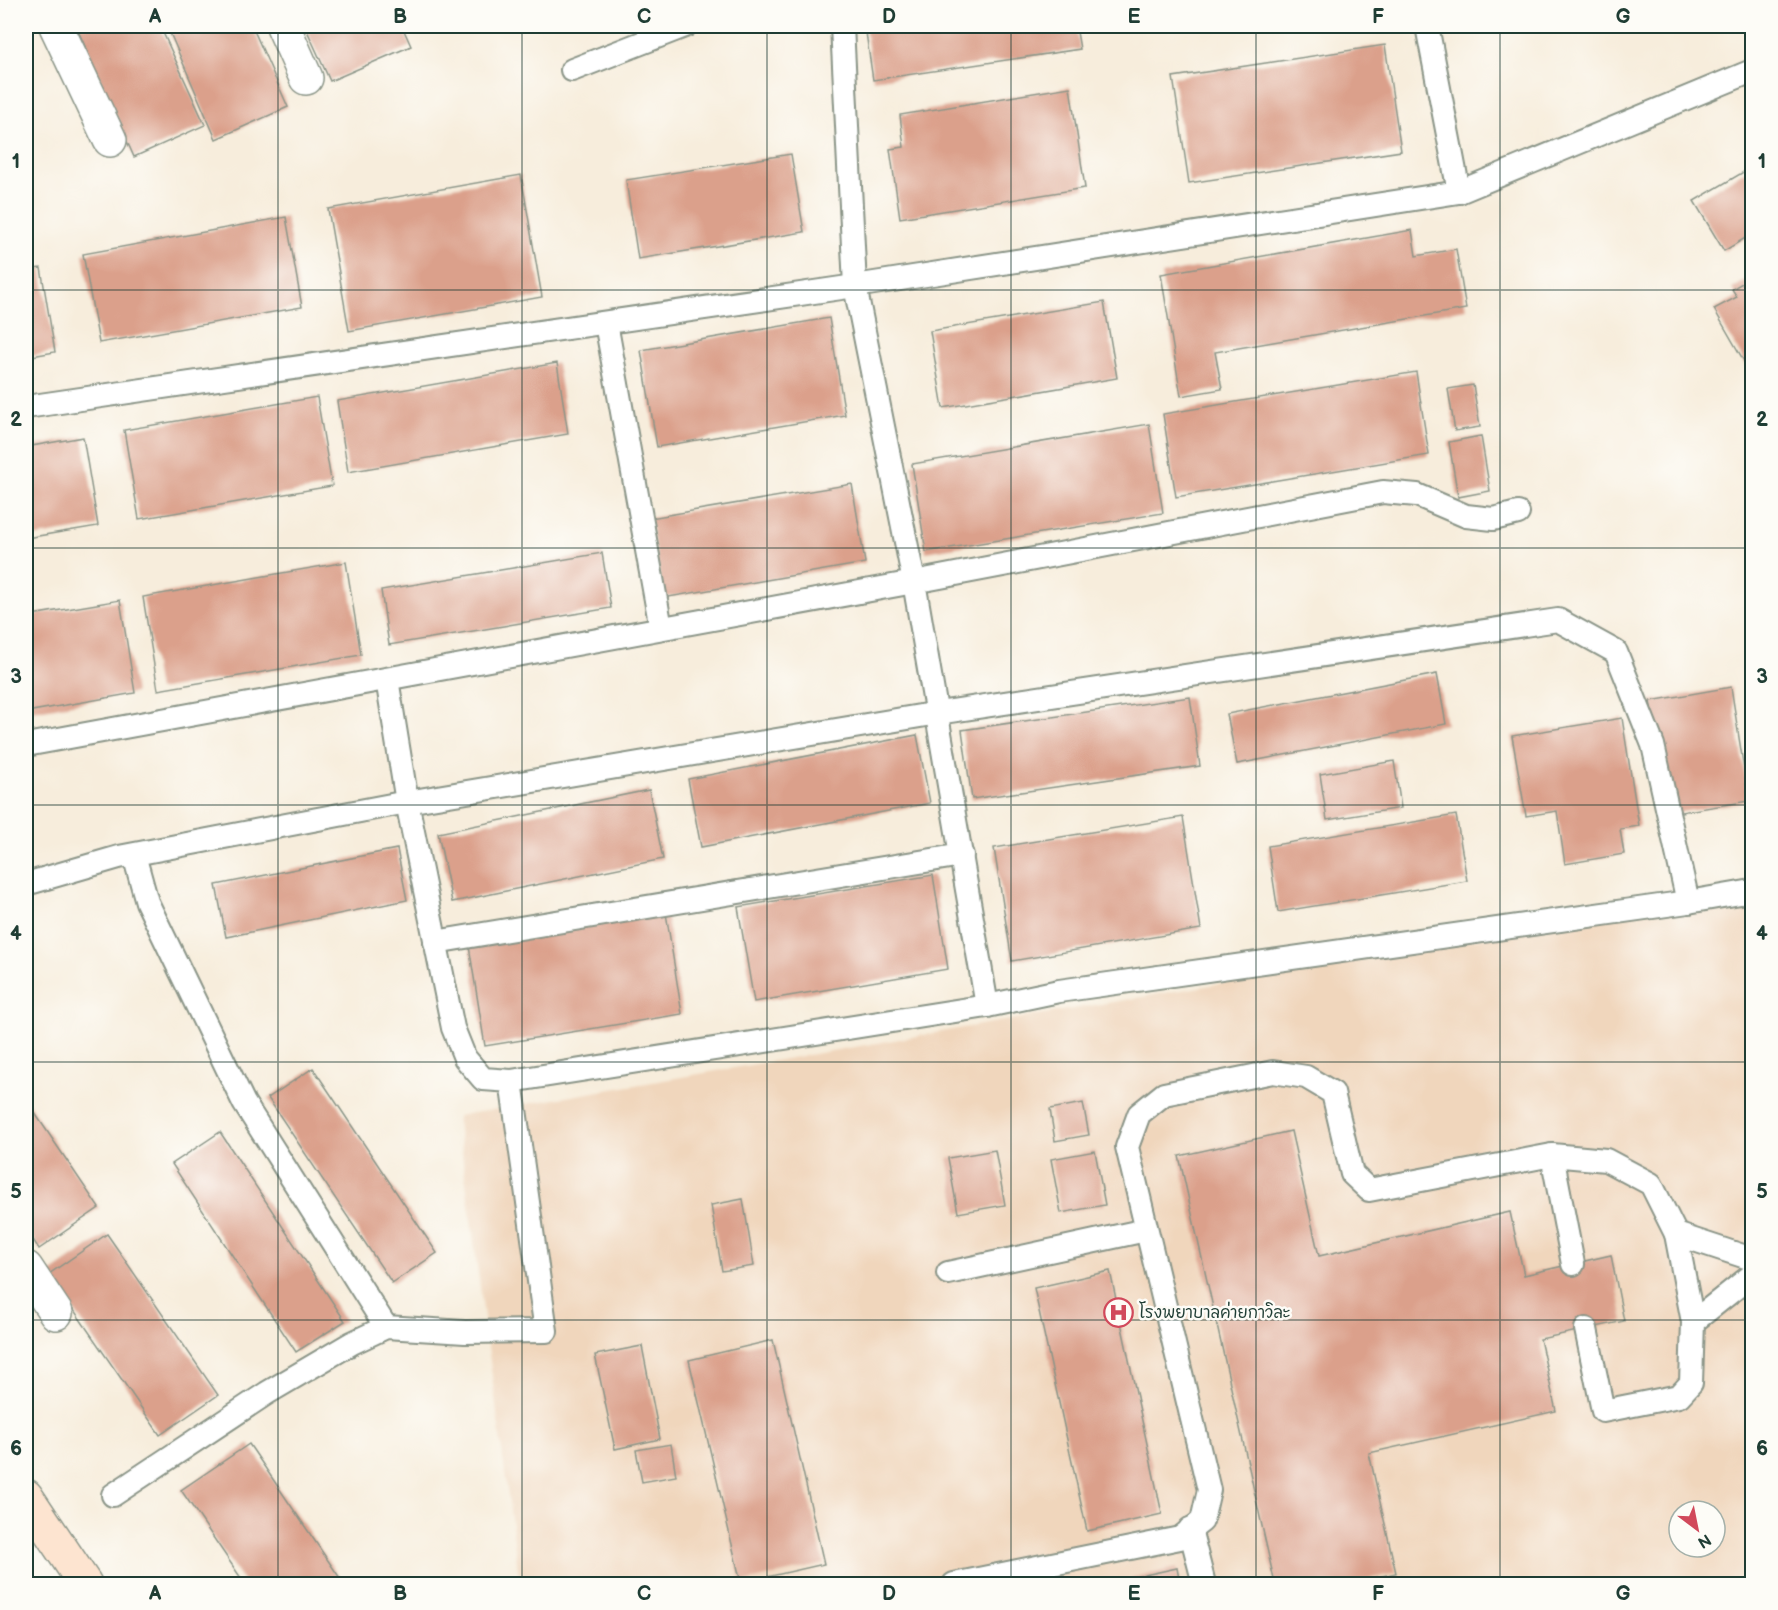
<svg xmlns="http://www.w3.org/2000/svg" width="1778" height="1610" viewBox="0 0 1778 1610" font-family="'Balsamiq Sans','Playpen Sans Thai',sans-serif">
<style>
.built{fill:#f0d6bc;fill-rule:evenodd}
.building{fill:#dba08b}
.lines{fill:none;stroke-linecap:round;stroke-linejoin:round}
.lane-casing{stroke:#8b9588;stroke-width:26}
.street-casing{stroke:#8b9588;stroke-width:36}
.secondary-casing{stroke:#8b9588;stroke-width:36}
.lane{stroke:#fff;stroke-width:22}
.street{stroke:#fff;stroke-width:33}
.secondary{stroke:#fde4d0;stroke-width:33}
.grid{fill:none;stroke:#1f3d34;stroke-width:1.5;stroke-opacity:0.55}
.labels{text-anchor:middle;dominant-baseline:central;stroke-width:5;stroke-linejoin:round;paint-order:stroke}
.poi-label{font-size:16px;fill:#1f3d34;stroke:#fdfcf7;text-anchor:start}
.neatline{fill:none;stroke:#1f3d34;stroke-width:2}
.grid-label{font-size:20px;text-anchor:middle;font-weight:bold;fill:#1f3d34}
</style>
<rect width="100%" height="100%" fill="#fdfcf7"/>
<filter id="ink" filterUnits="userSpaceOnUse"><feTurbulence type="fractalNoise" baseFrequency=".0167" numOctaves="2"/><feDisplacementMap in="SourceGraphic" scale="12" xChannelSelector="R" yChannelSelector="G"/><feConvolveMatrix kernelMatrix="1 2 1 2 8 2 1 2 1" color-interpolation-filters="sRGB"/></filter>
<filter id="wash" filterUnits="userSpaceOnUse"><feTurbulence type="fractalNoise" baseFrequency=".008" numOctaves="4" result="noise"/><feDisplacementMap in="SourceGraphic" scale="24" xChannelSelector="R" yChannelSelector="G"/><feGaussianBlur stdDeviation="1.35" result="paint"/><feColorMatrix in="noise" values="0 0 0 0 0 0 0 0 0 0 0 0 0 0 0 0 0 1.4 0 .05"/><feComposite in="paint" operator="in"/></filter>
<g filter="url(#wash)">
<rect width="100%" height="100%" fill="#f7eddc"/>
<!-- built -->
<path class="built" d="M1752 891V1584H520L457 1116ZM1679 1511H1715V1547H1679Z"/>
<g id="blocks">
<!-- building -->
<g class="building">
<path d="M76 26H160L205 125 134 157Z"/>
<path d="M167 26H252L288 107 216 139Z"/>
<path d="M305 26H402L411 46 330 81Z"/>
<path d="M865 26H1076L1080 49 873 80Z"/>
<path d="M1385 45 1401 151 1189 183 1173 77Z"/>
<path d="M1070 87 1085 188 900 218 890 149 904 147 900 115Z"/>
<path d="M791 154 804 232 638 259 626 180Z"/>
<path d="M1752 167V234L1724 251 1694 201Z"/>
<path d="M521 175 542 297 349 331 328 209Z"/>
<path d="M286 217 302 307 99 343 83 254Z"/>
<path d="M1412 230 1416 256 1456 249 1466 309 1215 352 1222 389 1181 396 1161 274Z"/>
<path d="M41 268 55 352 26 357V270Z"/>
<path d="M1752 277V375L1714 309 1737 297 1732 289Z"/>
<path d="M1104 302 1117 378 943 408 930 331Z"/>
<path d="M829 318 845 415 657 447 641 350Z"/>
<path d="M557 363 568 434 348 472 337 401Z"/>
<path d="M1416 372 1429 455 1176 497 1163 414Z"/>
<path d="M1473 385 1480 427 1455 431 1448 389Z"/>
<path d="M317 397 332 486 139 519 124 430Z"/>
<path d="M1149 424 1163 513 926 552 912 464Z"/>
<path d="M1481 436 1490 491 1458 497 1449 442Z"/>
<path d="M83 437 98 526 26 538V447Z"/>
<path d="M852 484 865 563 663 598 650 518Z"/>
<path d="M602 553 611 608 389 645 381 590Z"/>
<path d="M346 562 361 655 158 690 143 597Z"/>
<path d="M120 600 135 693 26 712V616Z"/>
<path d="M1437 674 1446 724 1237 764 1227 714Z"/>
<path d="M1731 687 1749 801 1669 814 1650 701Z"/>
<path d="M1190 697 1200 766 972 799 962 730Z"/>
<path d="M1622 718 1639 826 1620 829 1624 854 1565 864 1557 811 1526 816 1512 736Z"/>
<path d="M917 735 930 803 701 847 688 779Z"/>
<path d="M1394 761 1401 808 1327 820 1320 774Z"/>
<path d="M649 790 663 859 452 902 438 833Z"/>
<path d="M1456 815 1467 881 1278 912 1268 846Z"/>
<path d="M1183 817 1201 929 1012 961 994 848Z"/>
<path d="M397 849 407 900 226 937 216 885Z"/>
<path d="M933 875 948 969 754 1002 738 907Z"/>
<path d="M666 913 682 1014 485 1046 469 946Z"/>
<path d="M313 1068 437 1253 392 1283 268 1098Z"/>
<path d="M26 1100 99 1208 39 1249 26 1229Z"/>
<path d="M1083 1103 1089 1135 1055 1141 1050 1109Z"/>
<path d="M1291 1131 1319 1256 1510 1212 1524 1275 1611 1255 1624 1321 1540 1339 1556 1411 1369 1453 1396 1573 1345 1584H1275L1179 1156Z"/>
<path d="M220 1132 345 1321 296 1352 172 1164Z"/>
<path d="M995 1150 1005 1205 958 1213 948 1158Z"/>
<path d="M1095 1151 1105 1205 1061 1213 1051 1159Z"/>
<path d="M743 1199 754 1266 722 1271 711 1205Z"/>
<path d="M107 1234 218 1395 160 1435 49 1274Z"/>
<path d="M1110 1271 1162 1514 1087 1531 1034 1288Z"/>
<path d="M773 1340 824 1564 741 1583 689 1360Z"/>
<path d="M642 1346 660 1439 615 1449 595 1355Z"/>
<path d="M249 1444 344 1584H245L181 1490Z"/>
<path d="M671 1444 676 1476 642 1482 636 1450Z"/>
<path d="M1177 1568 1180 1584H1133L1131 1578Z"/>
</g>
</g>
</g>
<g filter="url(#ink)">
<use href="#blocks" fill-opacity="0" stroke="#8b9588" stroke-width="1.5"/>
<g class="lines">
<defs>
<g id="lane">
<path d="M842 26 855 286 914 582 987 1006"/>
<path d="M1427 26 1459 192"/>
<path d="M572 70 685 26"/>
<path d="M606 323 661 628"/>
<path d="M26 407 855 286 1459 192 1752 71"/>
<path d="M387 679 407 802 453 1028 465 1058 483 1079 511 1081 987 1006 1059 991 1688 902 1752 891"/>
<path d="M26 745 914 582 1383 492 1417 495 1466 516 1493 519 1518 513"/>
<path d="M134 855 147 902 244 1103 386 1327"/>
<path d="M26 884 119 857 407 802 938 713 1558 620 1616 652 1653 745 1688 902"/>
<path d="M435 942 962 855"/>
<path d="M1552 1155 1606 1160 1651 1184 1676 1234 1752 1259"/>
<path d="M1676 1234 1693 1322"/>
<path d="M948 1273 1146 1230"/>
<path d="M1586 1329 1603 1411 1679 1396 1691 1383 1693 1322 1752 1275"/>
<path d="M113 1495 267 1393 352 1343 386 1327 465 1332 546 1331 511 1081"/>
<path d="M1190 1529 1204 1584"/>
<path d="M954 1584 1180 1538 1202 1521 1209 1490 1127 1147 1139 1114 1164 1094 1273 1072 1306 1077 1333 1093 1352 1174 1369 1190 1552 1155 1573 1264"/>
</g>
<g id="street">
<path d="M56 26 110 140"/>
<path d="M283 26 306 78"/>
<path d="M26 1268 56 1313"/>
</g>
<path id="secondary" d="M26 1496 85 1584"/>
</defs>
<!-- lane casing -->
<use href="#lane" class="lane-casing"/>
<!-- street casing -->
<use href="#street" class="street-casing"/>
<!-- secondary casing -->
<use href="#secondary" class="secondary-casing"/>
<!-- lane -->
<use href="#lane" class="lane"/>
<!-- street -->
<use href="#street" class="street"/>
<!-- secondary -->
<use href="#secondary" class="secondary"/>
</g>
</g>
<!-- grid -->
<path class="grid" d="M278 26V1584M522 26V1584M767 26V1584M1011 26V1584M1256 26V1584M1500 26V1584M26 290H1752M26 548H1752M26 805H1752M26 1062H1752M26 1320H1752"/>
<!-- icons -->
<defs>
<symbol id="hospital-ring" viewBox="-11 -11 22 22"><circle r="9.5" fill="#fdfcf7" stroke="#d1495b" stroke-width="1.5"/><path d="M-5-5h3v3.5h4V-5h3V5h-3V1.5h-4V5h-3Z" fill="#d1495b"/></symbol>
</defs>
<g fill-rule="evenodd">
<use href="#hospital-ring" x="1102" y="1296" width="33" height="33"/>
</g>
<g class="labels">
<!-- poi labels -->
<g class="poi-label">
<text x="1139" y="1313">โรงพยาบาลค่ายกาวิละ</text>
</g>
</g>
<!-- margin -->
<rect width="1778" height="1610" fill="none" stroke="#fdfcf7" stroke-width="66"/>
<!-- north arrow -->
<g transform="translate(1697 1529) rotate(148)"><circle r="28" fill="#fdfcf7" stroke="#a4b0a9" stroke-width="1.5"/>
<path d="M0-4.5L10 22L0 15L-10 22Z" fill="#d1495b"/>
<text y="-9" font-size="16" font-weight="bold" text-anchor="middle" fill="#1f3d34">N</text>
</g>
<rect x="33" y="33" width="1712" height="1544" class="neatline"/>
<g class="grid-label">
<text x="155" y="23">A</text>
<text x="400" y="23">B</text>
<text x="644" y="23">C</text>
<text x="889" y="23">D</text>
<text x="1134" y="23">E</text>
<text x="1378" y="23">F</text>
<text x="1623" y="23">G</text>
<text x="16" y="168">1</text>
<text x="1762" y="168">1</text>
<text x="16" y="426">2</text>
<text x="1762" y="426">2</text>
<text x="16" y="683">3</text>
<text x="1762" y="683">3</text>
<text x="16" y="940">4</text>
<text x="1762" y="940">4</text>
<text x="16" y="1198">5</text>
<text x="1762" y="1198">5</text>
<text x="16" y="1455">6</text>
<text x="1762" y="1455">6</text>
<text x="155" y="1600">A</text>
<text x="400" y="1600">B</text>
<text x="644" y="1600">C</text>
<text x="889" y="1600">D</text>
<text x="1134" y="1600">E</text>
<text x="1378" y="1600">F</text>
<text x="1623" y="1600">G</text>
</g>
</svg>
